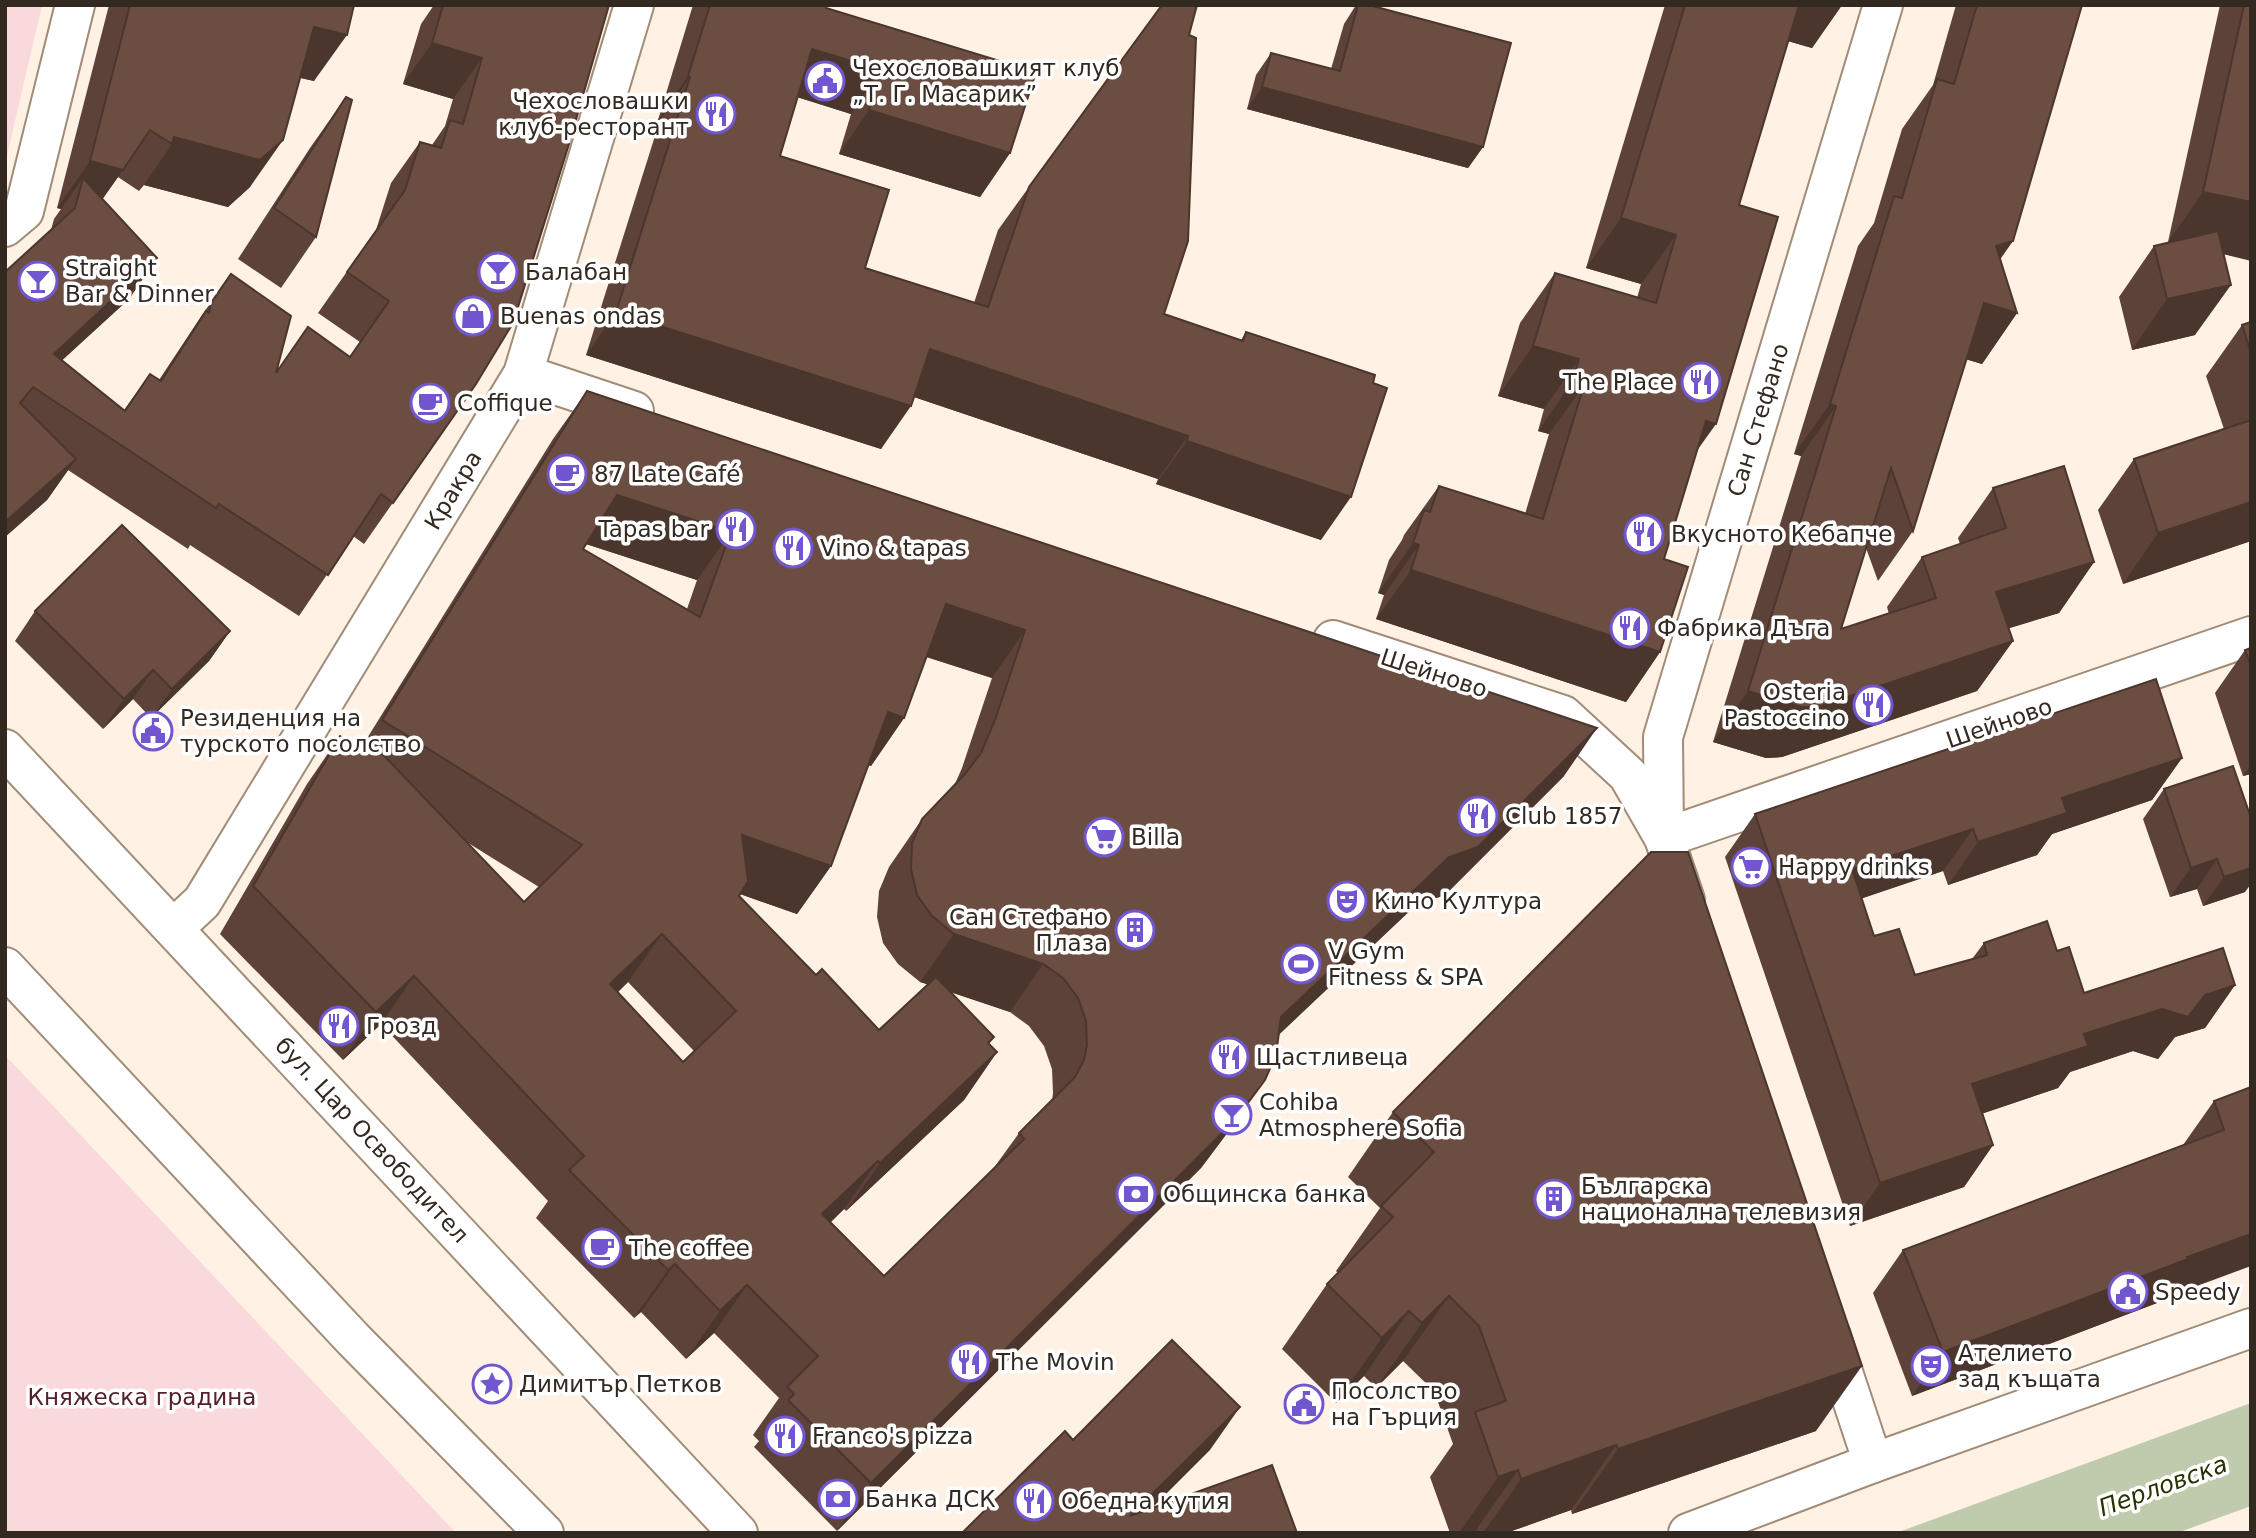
<svg xmlns="http://www.w3.org/2000/svg" width="2256" height="1538" viewBox="0 0 2256 1538" font-family="'DejaVu Sans',sans-serif">
<style>
.green{fill:#f9d9dc}
.water{fill:#bfcbac}
.lines{fill:none;stroke-linecap:round;stroke-linejoin:round}
.minor-casing{stroke:#a08c77;stroke-width:42}
.secondary-casing{stroke:#a08c77;stroke-width:42}
.primary-casing{stroke:#a08c77;stroke-width:42}
.minor{stroke:#fff;stroke-width:38}
.secondary{stroke:#fff;stroke-width:38}
.primary{stroke:#fff;stroke-width:38}
.wall{fill:#5c4239;fill-rule:evenodd}
.shaded-wall{fill:#4b362e}
.building{fill:#6b4d42;stroke:#4b362e;stroke-width:2;fill-rule:evenodd}
.labels{text-anchor:middle;dominant-baseline:central;stroke-width:7;stroke-linejoin:round;paint-order:stroke}
.poi-label{font-size:23px;fill:#322921;stroke:#fff;text-anchor:start}
.street-label{font-size:23px;fill:#322921;stroke:#fff}
.park-label{font-size:23px;fill:#54222a;stroke:#fff}
.water-label{font-size:24px;font-style:italic;fill:#253300;stroke:#fff}
</style>
<rect width="100%" height="100%" fill="#fff1e4"/>
<!-- green -->
<g class="green">
<path d="M5 5H42L5 164Z"/>
<path d="M5 1055 456 1533H5Z"/>
</g>
<!-- water -->
<path class="water" d="M2251 1403V1506L2177 1533H1896Z"/>
<g class="lines">
<defs>
<g id="minor">
<path d="M5 227 24 211 75 5"/>
<path d="M523 374 634 411"/>
<path d="M1333 640 1563 715 1628 775 1664 838 1685 900"/>
<path d="M5 749 738 1533"/>
<path d="M1664 836 1663 737 1883 5"/>
<path d="M1664 838 2251 636"/>
<path d="M174 928 202 902 523 374 634 5"/>
<path d="M1831 1336 1873 1463"/>
</g>
<path id="secondary" d="M1688 1533 1873 1463 2251 1328"/>
<path id="primary" d="M5 967 353 1339 544 1533"/>
</defs>
<!-- minor casing -->
<use href="#minor" class="minor-casing"/>
<!-- secondary casing -->
<use href="#secondary" class="secondary-casing"/>
<!-- primary casing -->
<use href="#primary" class="primary-casing"/>
<!-- minor -->
<use href="#minor" class="minor"/>
<!-- secondary -->
<use href="#secondary" class="secondary"/>
<!-- primary -->
<use href="#primary" class="primary"/>
</g>
<!-- wall -->
<g class="wall">
<path d="M109 5H354L314 81 300 78 250 187 228 207 144 185 139 191 118 177 102 199 157 258 129 299 62 360 124 410 150 374 159 380 202 315 231 274 276 373 350 357 360 342 318 313 376 230 391 183 420 142 432 145 445 126 453 99 403 84 421 24 434 5H609L476 384 364 544 353 536 299 616 190 545 188 549 68 470 47 500 5 537V272L51 230 54 219 61 209 57 208Z"/>
<path d="M693 5H827L826 8 1010 153 980 197 839 154 851 114 797 97 780 156 865 268 974 303 998 230 1029 187 1189 35 1164 314 1241 340 1246 332 1321 540 1156 484 1158 479 914 397 881 449 586 355 660 120H658Z"/>
<path d="M1356 5H1369L1483 147 1468 168 1247 109 1256 75 1271 53 1331 69 1344 24Z"/>
<path d="M1665 5H1842L1812 48 1788 41 1739 205 1697 450 1664 559 1660 652 1626 702 1376 619 1384 595 1378 593 1389 560 1402 540 1404 535 1439 486 1525 514 1549 434 1538 431 1544 409 1498 396 1520 323 1555 273 1637 298 1641 284 1586 268Z"/>
<path d="M1956 5H2082L2000 259 2017 313 1982 364 1966 359 1913 531 1878 581 1866 548 1841 629 1889 614 1887 607 1922 557 1960 544 1958 538 1993 488 2094 562 2059 613 2008 628 2013 641 1977 691 1782 757 1766 758 1713 742 1801 456 1794 454 1858 246 1874 223 1902 129 1933 85Z"/>
<path d="M2220 5H2251V261L2223 254 2195 335 2132 350 2119 297 2154 246 2169 242H2168Z"/>
<path d="M346 97 316 237 281 288 238 259 310 148Z"/>
<path d="M2251 322V541L2123 584 2098 510 2134 459 2224 429 2206 376 2242 325Z"/>
<path d="M587 391 1564 776 1445 895 1416 905 1278 1035 1231 1128 1201 1168 837 1531 754 1447 759 1441 753 1435 779 1398 714 1333 686 1359 641 1312 634 1318 536 1218 548 1201 381 1024 343 1060 220 934 307 784 340 736 361 748 553 439ZM586 544 697 580 687 609 583 549ZM926 657 992 678 962 768 954 786 922 819 889 867 879 891 877 917 883 943 898 964 920 982 928 984 879 1030 816 975 739 896 740 894 797 914 831 866 868 765 871 766 904 718ZM465 841 539 887 524 902ZM628 982 694 1051 683 1062 618 992ZM951 992 1010 1012 1029 1026 1044 1046 1052 1069 1053 1093 1052 1101 1019 1133 993 1169 884 1276 831 1222 844 1209 846 1211 964 1100 997 1052 989 1044 994 1037Z"/>
<path d="M35 611 230 631 209 661 151 718 133 699 103 729 15 641Z"/>
<path d="M2251 648V774L2243 776 2215 693 2245 650Z"/>
<path d="M2182 758 2152 800 2052 834 2037 855 1948 885 1943 871 1862 898 1874 936 1915 975 1972 959 1984 943 2057 951 2084 993 2235 985 2205 1028 2175 1037 2158 1059 2133 1051 2070 1072 2058 1088 1983 1113 1993 1145 1964 1187 1850 1226 1725 857 1755 814Z"/>
<path d="M2164 789 2245 892 2203 906 2197 889 2170 897 2143 819Z"/>
<path d="M2251 1087 2157 1303 1912 1396 1873 1293 1903 1250 2183 1145 2214 1101Z"/>
<path d="M1393 1112 1816 1431 1572 1514 1571 1510 1506 1533H1450L1430 1477 1453 1444 1434 1391 1403 1361 1376 1388 1364 1376 1336 1403 1282 1349 1327 1284 1338 1273 1336 1271 1380 1208 1348 1177Z"/>
</g>
<!-- shaded-wall -->
<g class="shaded-wall">
<path d="M1791 5H1842L1812 48 1770 36Z"/>
<path d="M314 27 347 35 314 81 281 73Z"/>
<path d="M432 43 482 58 453 99 403 84Z"/>
<path d="M812 49 881 70 851 114 781 92Z"/>
<path d="M688 76 690 77 660 120H658Z"/>
<path d="M1262 87 1483 147 1468 168 1247 109Z"/>
<path d="M869 110 1010 153 980 197 839 154Z"/>
<path d="M174 137 283 140 250 187 228 207 144 185 172 144Z"/>
<path d="M90 161 123 170 90 217 75 208 83 178 61 209 57 208Z"/>
<path d="M2203 192 2251 202V260L2168 242Z"/>
<path d="M1621 218 1676 235 1641 284 1586 268Z"/>
<path d="M2013 241 1978 291 1996 246Z"/>
<path d="M157 258 129 299 32 388 5 427 54 354Z"/>
<path d="M2231 285 2195 335 2132 350 2167 299Z"/>
<path d="M1984 303 2017 313 1982 364 1948 354Z"/>
<path d="M616 312 911 406 881 449 586 355Z"/>
<path d="M1533 346 1579 359 1544 409 1498 396Z"/>
<path d="M930 349 1188 436 1158 479 899 392Z"/>
<path d="M1573 381 1584 385 1549 434 1538 431Z"/>
<path d="M1830 404 1836 406 1801 456 1794 454Z"/>
<path d="M1706 421 1716 424 1681 473Z"/>
<path d="M1187 441 1351 497 1321 540 1156 484Z"/>
<path d="M76 459 47 500 5 537V522Z"/>
<path d="M617 495 731 532 697 580 583 543Z"/>
<path d="M2251 502V541L2123 584 2158 533Z"/>
<path d="M1413 543 1419 545 1384 595 1378 593Z"/>
<path d="M2094 562 2059 613 1961 643 1996 592Z"/>
<path d="M1411 570 1660 652 1626 702 1376 619Z"/>
<path d="M946 604 1025 630 992 678 912 652Z"/>
<path d="M230 631 209 661 151 718 172 689Z"/>
<path d="M2013 641 1977 691 1782 757 1766 758 1713 742 1748 691Z"/>
<path d="M153 670 133 699 103 729 124 699Z"/>
<path d="M888 712 904 718 871 766 854 760Z"/>
<path d="M1597 728 1564 776 1445 895 1416 905 1247 1065 1281 1017 1449 857Z"/>
<path d="M2182 758 2152 800 2052 834 2037 855 1948 885 1978 842 2062 798Z"/>
<path d="M2251 765V774L2243 776Z"/>
<path d="M1973 829 1943 871 1822 912 1852 869Z"/>
<path d="M742 835 831 866 797 914 709 883Z"/>
<path d="M2217 859 2197 889 2170 897 2191 868Z"/>
<path d="M2251 868V884L2245 892 2203 906 2224 877Z"/>
<path d="M662 934 628 982 577 1032 610 984Z"/>
<path d="M954 934 1043 964 1010 1012 920 982Z"/>
<path d="M414 976 381 1024 343 1060 376 1012Z"/>
<path d="M2235 985 2205 1028 2175 1037 2158 1059 2133 1051 2070 1072 2058 1088 1943 1127 1972 1084 2084 1034Z"/>
<path d="M997 1052 964 1100 846 1211 880 1163Z"/>
<path d="M1265 1080 1231 1128 1201 1168 837 1531 871 1483Z"/>
<path d="M1993 1145 1964 1187 1850 1226 1880 1183Z"/>
<path d="M878 1161 844 1209 789 1262 822 1214Z"/>
<path d="M2251 1234V1266L2159 1300 2157 1303 1912 1396 1943 1352 2187 1257Z"/>
<path d="M675 1264 641 1312 634 1318 668 1270Z"/>
<path d="M747 1285 714 1333 686 1359 720 1311Z"/>
<path d="M1449 1296 1403 1361 1376 1388 1422 1323Z"/>
<path d="M1409 1311 1364 1376 1336 1403 1382 1338Z"/>
<path d="M1862 1366 1816 1431 1572 1514 1618 1449Z"/>
<path d="M1240 1407 1210 1450 1127 1533 1130 1516Z"/>
<path d="M1616 1445 1571 1510 1506 1533H1483L1521 1479Z"/>
<path d="M1518 1470 1474 1533H1459L1498 1477Z"/>
</g>
<!-- building -->
<g class="building">
<path d="M130 5H354L347 35 314 27 283 140 260 160 174 137 172 144 150 130 123 170 90 161Z"/>
<path d="M443 5H609L569 144 513 323 476 384 393 503 381 494 328 575 219 504 216 508 33 387 20 403 76 459 5 522V272L75 208 83 178 157 258 54 354 125 411 150 374 161 381 206 311 209 313 211 303 231 274 291 316 276 373 308 327 350 357 389 301 347 272 405 190 420 142 441 148 450 120 463 124 482 58 432 43Z"/>
<path d="M710 5H827L826 8 1036 72 1010 153 869 110 881 70 812 49 780 156 889 190 865 268 988 307 1029 187 1162 5H1197L1189 35 1196 38 1188 241 1164 314 1243 341 1246 332 1375 375 1373 383 1387 388 1351 497 1187 441 1188 436 930 349 911 406 616 312 690 77 688 76Z"/>
<path d="M1358 5H1369L1511 43 1483 147 1262 87 1271 53 1340 71Z"/>
<path d="M1685 5H1799L1739 205 1778 217 1716 424 1706 421 1664 559 1688 567 1660 652 1411 570 1419 545 1413 543 1424 510 1430 512 1439 486 1543 519 1584 385 1573 381 1579 359 1533 346 1555 273 1656 303 1676 235 1621 218Z"/>
<path d="M1977 5H2082L2013 241 1996 246 2017 313 1984 303 1913 531 1891 468 1841 629 1936 598 1922 557 2006 528 1993 488 2064 466 2094 562 1996 592 2013 641 1818 707H1801L1748 691 1836 406 1830 404 1894 196 1902 198 1937 79 1954 84Z"/>
<path d="M2244 5H2251V202L2203 192Z"/>
<path d="M346 97 352 100 316 237 274 208Z"/>
<path d="M2218 231 2231 285 2167 299 2154 246Z"/>
<path d="M2251 322V353L2242 325Z"/>
<path d="M587 391 1597 728 1478 847 1449 857 1281 1017 1276 1055 1265 1080 1235 1120 871 1483 788 1400 794 1394 787 1387 818 1356 747 1285 720 1311 675 1264 668 1270 569 1170 584 1156 414 976 376 1012 253 886 340 736 363 749 369 740 524 902 582 845 382 720ZM617 495 731 532 700 617 583 549ZM946 604 1025 630 995 720 981 753 965 774 922 819 912 843 911 869 917 895 932 916 954 934 1043 964 1063 978 1078 998 1086 1021 1087 1045 1084 1060 1075 1077 1019 1133 1024 1139 884 1276 822 1214 878 1161 880 1163 997 1052 988 1043 994 1037 936 977 879 1030 822 969 816 975 739 896 748 881 742 835 831 866 888 712 904 718ZM662 934 736 1011 683 1062 610 984Z"/>
<path d="M2251 420V502L2158 533 2134 459Z"/>
<path d="M122 525 230 631 172 689 153 670 124 699 35 611Z"/>
<path d="M2251 648V666L2245 650Z"/>
<path d="M2156 679 2182 758 2062 798 2067 813 1978 842 1973 829 1852 869 1874 936 1899 929 1915 975 1987 955 1984 943 2047 921 2057 951 2069 947 2084 993 2223 948 2235 985 2205 995 2188 1017 2162 1009 2084 1034 2088 1046 1972 1084 1993 1145 1880 1183 1755 814Z"/>
<path d="M2233 766 2251 818V868L2224 877 2217 859 2191 868 2164 789Z"/>
<path d="M1651 852H1688L1862 1366 1618 1449 1616 1445 1521 1479 1518 1470 1498 1477 1475 1412 1506 1401 1479 1326 1449 1296 1422 1323 1409 1311 1382 1338 1327 1284 1393 1217 1381 1206 1434 1152 1393 1112Z"/>
<path d="M2251 1087V1234L2187 1257 2188 1259 1943 1352 1903 1250 2224 1130 2214 1101Z"/>
<path d="M1172 1340 1240 1407 1130 1516 1272 1465 1297 1533H962L1065 1431 1073 1440Z"/>
</g>
<!-- icons -->
<defs>
<symbol id="civic-ring" viewBox="-11 -11 22 22"><circle r="9.5" fill="#fff" stroke="#7156d0" stroke-width="1.5"/><path d="M-.6-6.5H3V-4.5H.6V-3L4-1V1h2V6H-6V1h2V-1L-.6-3ZM-1.2 2.5V6h2.4V2.5Z" fill="#7156d0"/></symbol>
<symbol id="restaurant-ring" viewBox="-11 -11 22 22"><circle r="9.5" fill="#fff" stroke="#7156d0" stroke-width="1.5"/><path d="M-5-6h1v4h1v-4h1v4h1v-4h1v5L-1.5 .5V6h-2V.5L-5-1ZM5-6V6H3V1.5H1.5Q1.5-4 5-6Z" fill="#7156d0"/></symbol>
<symbol id="bar-ring" viewBox="-11 -11 22 22"><circle r="9.5" fill="#fff" stroke="#7156d0" stroke-width="1.5"/><path d="M-6-5H6L.8 .8V4.5H3.5V6h-7V4.5H-.8V.8Z" fill="#7156d0"/></symbol>
<symbol id="shop-ring" viewBox="-11 -11 22 22"><circle r="9.5" fill="#fff" stroke="#7156d0" stroke-width="1.5"/><path d="M-5-2.5h2.3a2.7 3.5 0 0 1 5.4 0H5L5.5 6h-11ZM-1.5-2.5h3a1.5 2.3 0 0 0-3 0Z" fill="#7156d0"/></symbol>
<symbol id="cafe-ring" viewBox="-11 -11 22 22"><circle r="9.5" fill="#fff" stroke="#7156d0" stroke-width="1.5"/><path d="M-5.5-4.5H6V0H3Q3 3.5 0 3.5H-2.5Q-5.5 3.5-5.5 0ZM3-3.2v2h1.7v-2ZM-6 4.5H4V6H-6Z" fill="#7156d0"/></symbol>
<symbol id="supermarket-ring" viewBox="-11 -11 22 22"><circle r="9.5" fill="#fff" stroke="#7156d0" stroke-width="1.5"/><path d="M-6-5.5h2.5l.6 2H6L4.5 2H-2.5L-4.4-4H-6ZM-1.5 3.2a1.3 1.3 0 1 0 .1 0ZM3 3.2a1.3 1.3 0 1 0 .1 0Z" fill="#7156d0"/></symbol>
<symbol id="theatre-ring" viewBox="-11 -11 22 22"><circle r="9.5" fill="#fff" stroke="#7156d0" stroke-width="1.5"/><path d="M-5-5.5Q0-4 5-5.5V0Q5 5 0 6Q-5 5-5 0ZM-3.3-2.5H-1v1.5H-3.3ZM1-2.5H3.3v1.5H1ZM-2.8 1Q0 5.5 2.8 1Z" fill="#7156d0"/></symbol>
<symbol id="building-ring" viewBox="-11 -11 22 22"><circle r="9.5" fill="#fff" stroke="#7156d0" stroke-width="1.5"/><path d="M-4-6H4V6H1V3H-1V6H-4ZM-2.5-4.3h1.7v1.8h-1.7ZM.8-4.3h1.7v1.8H.8ZM-2.5-1h1.7V.8h-1.7ZM.8-1h1.7V.8H.8Z" fill="#7156d0"/></symbol>
<symbol id="stadium-ring" viewBox="-11 -11 22 22"><circle r="9.5" fill="#fff" stroke="#7156d0" stroke-width="1.5"/><path d="M0-5a6.5 5 0 1 0 0 10a6.5 5 0 1 0 0-10ZM-3.5-1.8h7v3.6h-7Z" fill="#7156d0"/></symbol>
<symbol id="bank-ring" viewBox="-11 -11 22 22"><circle r="9.5" fill="#fff" stroke="#7156d0" stroke-width="1.5"/><path d="M-6-4H6V4H-6ZM0-2.3a2.3 2.3 0 1 0 0 4.6a2.3 2.3 0 1 0 0-4.6Z" fill="#7156d0"/></symbol>
<symbol id="sight-ring" viewBox="-11 -11 22 22"><circle r="9.5" fill="#fff" stroke="#7156d0" stroke-width="1.5"/><path d="M0-6L1.8-2.2L6-1.7L2.9 1.2L3.7 5.4L0 3.3L-3.7 5.4L-2.9 1.2L-6-1.7L-1.8-2.2Z" fill="#7156d0"/></symbol>
</defs>
<g fill-rule="evenodd">
<use href="#civic-ring" x="803" y="59" width="44" height="44"/>
<use href="#restaurant-ring" x="694" y="92" width="44" height="44"/>
<use href="#bar-ring" x="476" y="250" width="44" height="44"/>
<use href="#bar-ring" x="16" y="259" width="44" height="44"/>
<use href="#shop-ring" x="451" y="294" width="44" height="44"/>
<use href="#restaurant-ring" x="1679" y="360" width="44" height="44"/>
<use href="#cafe-ring" x="408" y="381" width="44" height="44"/>
<use href="#cafe-ring" x="545" y="452" width="44" height="44"/>
<use href="#restaurant-ring" x="714" y="507" width="44" height="44"/>
<use href="#restaurant-ring" x="1622" y="512" width="44" height="44"/>
<use href="#restaurant-ring" x="771" y="526" width="44" height="44"/>
<use href="#restaurant-ring" x="1608" y="606" width="44" height="44"/>
<use href="#restaurant-ring" x="1851" y="683" width="44" height="44"/>
<use href="#civic-ring" x="131" y="709" width="44" height="44"/>
<use href="#restaurant-ring" x="1456" y="794" width="44" height="44"/>
<use href="#supermarket-ring" x="1082" y="815" width="44" height="44"/>
<use href="#supermarket-ring" x="1729" y="845" width="44" height="44"/>
<use href="#theatre-ring" x="1325" y="879" width="44" height="44"/>
<use href="#building-ring" x="1113" y="908" width="44" height="44"/>
<use href="#stadium-ring" x="1279" y="942" width="44" height="44"/>
<use href="#restaurant-ring" x="317" y="1004" width="44" height="44"/>
<use href="#restaurant-ring" x="1207" y="1035" width="44" height="44"/>
<use href="#bar-ring" x="1210" y="1093" width="44" height="44"/>
<use href="#bank-ring" x="1114" y="1172" width="44" height="44"/>
<use href="#building-ring" x="1532" y="1177" width="44" height="44"/>
<use href="#cafe-ring" x="580" y="1226" width="44" height="44"/>
<use href="#civic-ring" x="2106" y="1270" width="44" height="44"/>
<use href="#restaurant-ring" x="947" y="1340" width="44" height="44"/>
<use href="#theatre-ring" x="1909" y="1344" width="44" height="44"/>
<use href="#sight-ring" x="470" y="1362" width="44" height="44"/>
<use href="#civic-ring" x="1282" y="1382" width="44" height="44"/>
<use href="#restaurant-ring" x="763" y="1414" width="44" height="44"/>
<use href="#bank-ring" x="816" y="1477" width="44" height="44"/>
<use href="#restaurant-ring" x="1012" y="1479" width="44" height="44"/>
</g>
<g class="labels">
<!-- poi labels -->
<g class="poi-label">
<text x="852" y="68">Чехословашкият клуб<tspan x="852" dy="26">„Т. Г. Масарик”</tspan></text>
<text x="689" y="101" text-anchor="end">Чехословашки<tspan x="689" dy="26">клуб-ресторант</tspan></text>
<text x="65" y="268">Straight<tspan x="65" dy="26">Bar &amp; Dinner</tspan></text>
<text x="525" y="272">Балабан</text>
<text x="500" y="316">Buenas ondas</text>
<text x="1674" y="382" text-anchor="end">The Place</text>
<text x="457" y="403">Coffique</text>
<text x="594" y="474">87 Late Café</text>
<text x="709" y="529" text-anchor="end">Tapas bar</text>
<text x="1671" y="534">Вкусното Кебапче</text>
<text x="820" y="548">Vino &amp; tapas</text>
<text x="1657" y="628">Фабрика Дъга</text>
<text x="1846" y="692" text-anchor="end">Osteria<tspan x="1846" dy="26">Pastoccino</tspan></text>
<text x="180" y="718">Резиденция на<tspan x="180" dy="26">турското посолство</tspan></text>
<text x="1505" y="816">Club 1857</text>
<text x="1131" y="837">Billa</text>
<text x="1778" y="867">Happy drinks</text>
<text x="1374" y="901">Кино Култура</text>
<text x="1108" y="917" text-anchor="end">Сан Стефано<tspan x="1108" dy="26">Плаза</tspan></text>
<text x="1328" y="951">V Gym<tspan x="1328" dy="26">Fitness &amp; SPA</tspan></text>
<text x="366" y="1026">Грозд</text>
<text x="1256" y="1057">Щастливеца</text>
<text x="1259" y="1102">Cohiba<tspan x="1259" dy="26">Atmosphere Sofia</tspan></text>
<text x="1581" y="1186">Българска<tspan x="1581" dy="26">национална телевизия</tspan></text>
<text x="1163" y="1194">Общинска банка</text>
<text x="629" y="1248">The coffee</text>
<text x="2155" y="1292">Speedy</text>
<text x="1958" y="1353">Ателието<tspan x="1958" dy="26">зад къщата</tspan></text>
<text x="996" y="1362">The Movin</text>
<text x="519" y="1384">Димитър Петков</text>
<text x="1331" y="1391">Посолство<tspan x="1331" dy="26">на Гърция</tspan></text>
<text x="812" y="1436">Franco's pizza</text>
<text x="865" y="1499">Банка ДСК</text>
<text x="1061" y="1501">Обедна кутия</text>
</g>
<!-- street labels -->
<g class="street-label">
<text transform="translate(1758 420) rotate(-73)">Сан Стефано</text>
<text transform="translate(453 490) rotate(-59)">Кракра</text>
<text transform="translate(1434 673) rotate(18)">Шейново</text>
<text transform="translate(1999 723) rotate(-19)">Шейново</text>
<text transform="translate(372 1140) rotate(47)">бул. Цар Освободител</text>
</g>
<!-- park labels -->
<g class="park-label">
<text x="142" y="1397">Княжеска градина</text>
</g>
<!-- water labels -->
<g class="water-label">
<text transform="translate(2163 1486) rotate(-20)">Перловска</text>
</g>
</g>
<!-- border -->
<rect width="2256" height="1538" fill="none" stroke="#322921" stroke-width="14"/>
</svg>
